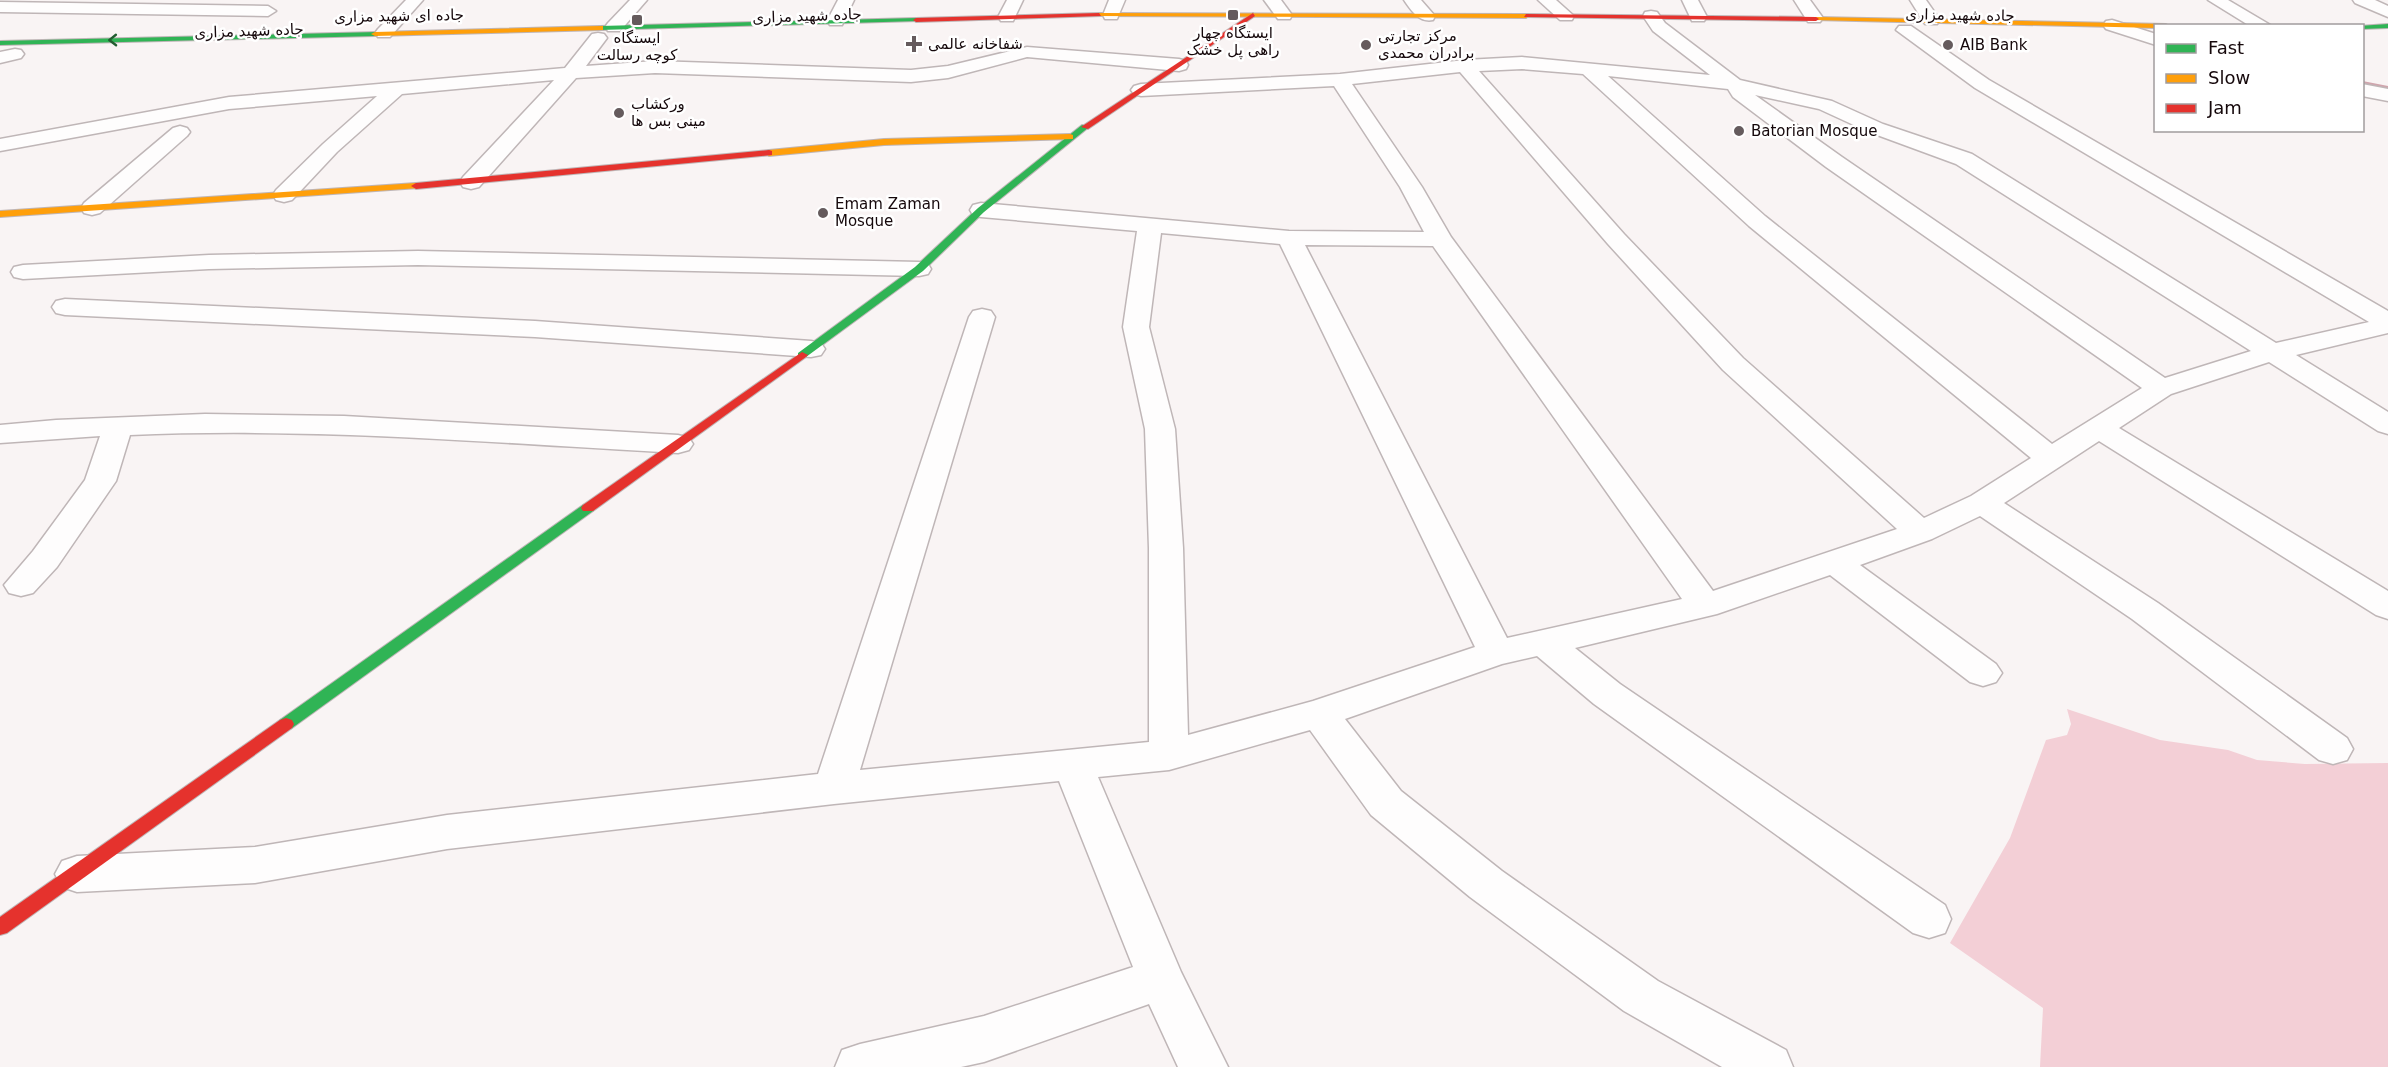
<svg xmlns="http://www.w3.org/2000/svg" width="2388" height="1067" viewBox="0 0 2388 1067" font-family="'DejaVu Sans',Cairo,sans-serif">
<style>
.green{fill:#f3cfd6}
.lines{fill:none;stroke-linecap:round;stroke-linejoin:round}
.stream{stroke:#d0a5ad;stroke-width:6}
.street-casing{stroke:#bfb6b7;stroke-width:3}
.fast-casing{stroke:#bfb6b7;stroke-width:2}
.slow-casing{stroke:#bfb6b7;stroke-width:2}
.jam-casing{stroke:#bfb6b7;stroke-width:2}
.street{fill:#fefdfd;fill-rule:evenodd}
.fast{fill:#30b455;fill-rule:evenodd}
.slow{fill:#ff9f0a;fill-rule:evenodd}
.jam{fill:#e5322d;fill-rule:evenodd}
.oneway{stroke:#225e30}
.poi-dot{fill:#655b5d;stroke:#fff;stroke-width:2}
.labels{text-anchor:middle;dominant-baseline:central;stroke-width:5;stroke-linejoin:round;paint-order:stroke}
.far-street-label{font-size:15px;fill:#15080b;stroke:#fff}
.far-poi-label{font-size:15px;fill:#15080b;stroke:#fff;text-anchor:start}
</style>
<rect width="100%" height="100%" fill="#f9f4f4"/>
<!-- green -->
<path class="green" d="M2067 709 2160 740 2228 750 2257 760 2305 764 2388 763V1067H2040L2043 1008 1950 943 2010 838 2046 740 2067 735 2071 724Z"/>
<g class="lines">
<!-- stream -->
<path class="stream" d="M2362 84 2388 89"/>
<defs>
<g id="street">
<path d="M406 0H423L390 37H378L375 33 378 29Z"/>
<path d="M630 0H647L620 31H608L605 27 608 23Z"/>
<path d="M838 0H854L842 25H830L827 21Z"/>
<path d="M1007 0H1023L1013 21H1001L998 17Z"/>
<path d="M1109 0H1125L1117 19H1105L1103 15Z"/>
<path d="M1264 0H1281L1292 15 1290 19H1278Z"/>
<path d="M1404 0H1421L1435 16 1433 20C1419 23 1411 10 1404 0Z"/>
<path d="M1538 0H1556L1574 16 1572 20H1560Z"/>
<path d="M1682 0H1698L1707 17 1704 21H1692Z"/>
<path d="M1794 0H1810L1823 18 1820 22H1808Z"/>
<path d="M1910 0H1926L1940 20 1937 24H1925Z"/>
<path d="M2208 0H2228L2272 26H2250Z"/>
<path d="M2353 0H2375L2388 6V17L2355 3Z"/>
<path d="M0 2 268 6 276 11 268 16 0 12Z"/>
<path d="M1651 11 1657 12 1665 23 1740 80 1832 101 1883 124 1972 154 2276 343 2369 322 1975 88 1896 30 1899 26H1911L1989 80 2388 311V333L2296 355 2388 412V434L2378 431 2269 362 2171 394 2119 428 2388 591V619L2376 615 2099 441 2004 503 2158 603 2347 738 2353 749 2347 760 2333 764 2319 760 2132 619 1980 516 1932 539 1860 565 1996 664 2002 673 1996 682 1983 686 1970 682 1830 575 1717 614 1575 648 1620 684 1945 905 1951 919 1945 933 1929 938 1913 933 1594 704 1537 656 1502 664 1345 719 1401 791 1502 871 1658 981 1786 1050 1793 1067H1722L1624 1011 1470 897 1371 815 1310 730 1169 770 1098 777 1181 972 1228 1067H1178L1149 1004 984 1062 961 1067H835L842 1050 860 1044 984 1016 1133 967 1059 781 834 804 447 849 255 883 77 892 62 887 55 874 62 861 77 856 255 847 447 815 818 774 969 317 973 311 982 309 991 311 995 317 860 770 1149 742V548L1145 429 1123 327 1137 231 981 217 973 215 970 210 973 205 981 203 1289 231 1424 232 1400 187 1334 86 1141 96 1134 94 1131 90 1134 86 1141 84 1340 74 1465 60 1522 57 1710 75 1653 31 1643 16 1645 12ZM1522 69 1583 74 1749 226 2031 458 1971 496 1924 518 1743 358 1624 234 1479 71ZM1460 72 1608 244 1723 370 1897 529 1713 591 1451 237 1422 187 1352 84ZM1608 76 1728 89 1733 97 1826 167 2142 388 2052 444 1765 216ZM1755 95 1819 109 1869 132 1956 164 2251 351 2165 378 1842 157ZM1161 233 1280 244 1475 647 1313 701 1188 735 1183 548 1175 429 1149 327ZM1305 245 1433 246 1682 599 1507 638Z"/>
<path d="M2112 20 2156 34V45L2106 29 2103 25 2106 21Z"/>
<path d="M598 33 604 34 607 38 586 66 655 61 911 70 948 66 1027 47 1179 59 1186 61 1188 65 1186 69 1179 71 1027 57 948 78 911 82 655 73 576 78 479 187 471 189 463 187 460 182 463 177 554 80 402 94 337 152 292 200 284 202 276 200 273 195 276 190 323 144 377 96 229 109 0 151V139L229 97 565 68 592 34Z"/>
<path d="M15 49 21 50 24 54 21 58 0 63V52Z"/>
<path d="M2362 84 2388 89V101L2362 96Z"/>
<path d="M180 126 187 128 190 132 187 136 100 213 92 215 84 213 81 208 84 203 173 128Z"/>
<path d="M418 251 919 262 928 264 931 269 928 274 919 276 418 265 209 269 23 279 14 277 11 272 14 267 23 265 209 255Z"/>
<path d="M65 299 535 321 811 341 821 343 825 349 821 355 811 357 535 337 65 315 56 313 52 307 56 301Z"/>
<path d="M205 414 344 416 678 435 689 438 693 444 689 450 678 453C496 443 313 427 130 435L116 481 57 567 33 593 21 596 9 593 4 585 33 551 85 480 100 436 0 443V425L56 420Z"/>
</g>
<g id="fast">
<path d="M916 18 918 21 600 30 596 28 600 26Z"/>
<path d="M2388 24V28L2362 29V26H2359Z"/>
<path d="M378 32V36H375L0 45V41Z"/>
<path d="M1082 125 1089 127 984 212 923 271 806 357H798V353L915 267 978 208Z"/>
<path d="M588 504 593 505 595 508 593 511 292 728 286 730 280 728 278 724 280 720 583 505Z"/>
</g>
<g id="slow">
<path d="M1099 13 1526 14 1529 16 1526 18 1097 16Z"/>
<path d="M1816 17 2166 24 2169 26H2156V28L1814 20Z"/>
<path d="M600 26H603V30L375 36 371 34 375 32Z"/>
<path d="M1070 134 1073 135V139L884 145 769 156 765 153 769 150 884 139Z"/>
<path d="M416 183 421 186 419 188 0 217V211Z"/>
</g>
<g id="jam">
<path d="M1099 13 1101 16 916 22 913 20 916 18Z"/>
<path d="M1253 13 1255 16 1088 129 1081 127Z"/>
<path d="M1526 14 1816 17 1819 19 1816 21 1524 17Z"/>
<path d="M769 150 772 151V155L416 189 411 186 416 183Z"/>
<path d="M802 352 808 355 806 357 593 511H583L581 508 583 505Z"/>
<path d="M286 718 292 720 294 724 292 728 7 933 0 935V917L280 720Z"/>
</g>
</defs>
<!-- street casing -->
<use href="#street" class="street-casing"/>
<!-- fast casing -->
<use href="#fast" class="fast-casing"/>
<!-- slow casing -->
<use href="#slow" class="slow-casing"/>
<!-- jam casing -->
<use href="#jam" class="jam-casing"/>
<!-- street -->
<use href="#street" class="street"/>
<!-- fast -->
<use href="#fast" class="fast"/>
<!-- slow -->
<use href="#slow" class="slow"/>
<!-- jam -->
<use href="#jam" class="jam"/>
</g>
<!-- one-way arrows -->
<defs><path id="oneway-chevron" d="M-2-3.5L2.5 0L-2 3.5" fill="none" stroke-width="1.6" stroke-linecap="round" stroke-linejoin="round" transform="scale(1.5)"/></defs>
<use class="oneway" href="#oneway-chevron" transform="translate(113 40) rotate(179)"/>
<!-- markers -->
<g class="poi-dot">
<rect x="1227" y="9" width="12" height="12" rx="3"/>
<rect x="631" y="14" width="12" height="12" rx="3"/>
<path d="M911 35h6v6h6v6h-6v6h-6v-6h-6v-6h6z"/>
<circle cx="1366" cy="45" r="6"/>
<circle cx="1948" cy="45" r="6"/>
<circle cx="619" cy="113" r="6"/>
<circle cx="1739" cy="131" r="6"/>
<circle cx="823" cy="213" r="6"/>
</g>
<g class="labels">
<!-- far-street labels -->
<g class="far-street-label">
<text transform="translate(1960 15) rotate(1)">جاده شهید مزاری</text>
<text transform="translate(399 16) rotate(-1)">جاده ای شهید مزاری</text>
<text transform="translate(807 16) rotate(-2)">جاده شهید مزاری</text>
<text transform="translate(249 31) rotate(-2)">جاده شهید مزاری</text>
</g>
<!-- far-poi labels -->
<g class="far-poi-label">
<text x="1233" y="33" text-anchor="middle">ایستگاه چهار<tspan x="1233" dy="17">راهی پل خشک</tspan></text>
<text x="1378" y="36">مرکز تجارتی<tspan x="1378" dy="17">برادران محمدی</tspan></text>
<text x="637" y="38" text-anchor="middle">ایستگاه<tspan x="637" dy="17">کوچه رسالت</tspan></text>
<text x="928" y="44">شفاخانه عالمی</text>
<text x="1960" y="45">AIB Bank</text>
<text x="631" y="104">ورکشاب<tspan x="631" dy="17">مینی بس ها</tspan></text>
<text x="1751" y="131">Batorian Mosque</text>
<text x="835" y="204">Emam Zaman<tspan x="835" dy="17">Mosque</tspan></text>
</g>
</g>
<!-- legend -->
<rect x="2154" y="24" width="210" height="108" fill="#ffffff" stroke="#a19c9d" stroke-width="1.5"/>
<rect x="2166" y="44" width="30" height="9" fill="#30b455" stroke="#a19c9d" stroke-width="1.5"/>
<text x="2208" y="54" font-size="18" fill="#15080b">Fast</text>
<rect x="2166" y="74" width="30" height="9" fill="#ff9f0a" stroke="#a19c9d" stroke-width="1.5"/>
<text x="2208" y="84" font-size="18" fill="#15080b">Slow</text>
<rect x="2166" y="104" width="30" height="9" fill="#e5322d" stroke="#a19c9d" stroke-width="1.5"/>
<text x="2208" y="114" font-size="18" fill="#15080b">Jam</text>
</svg>
